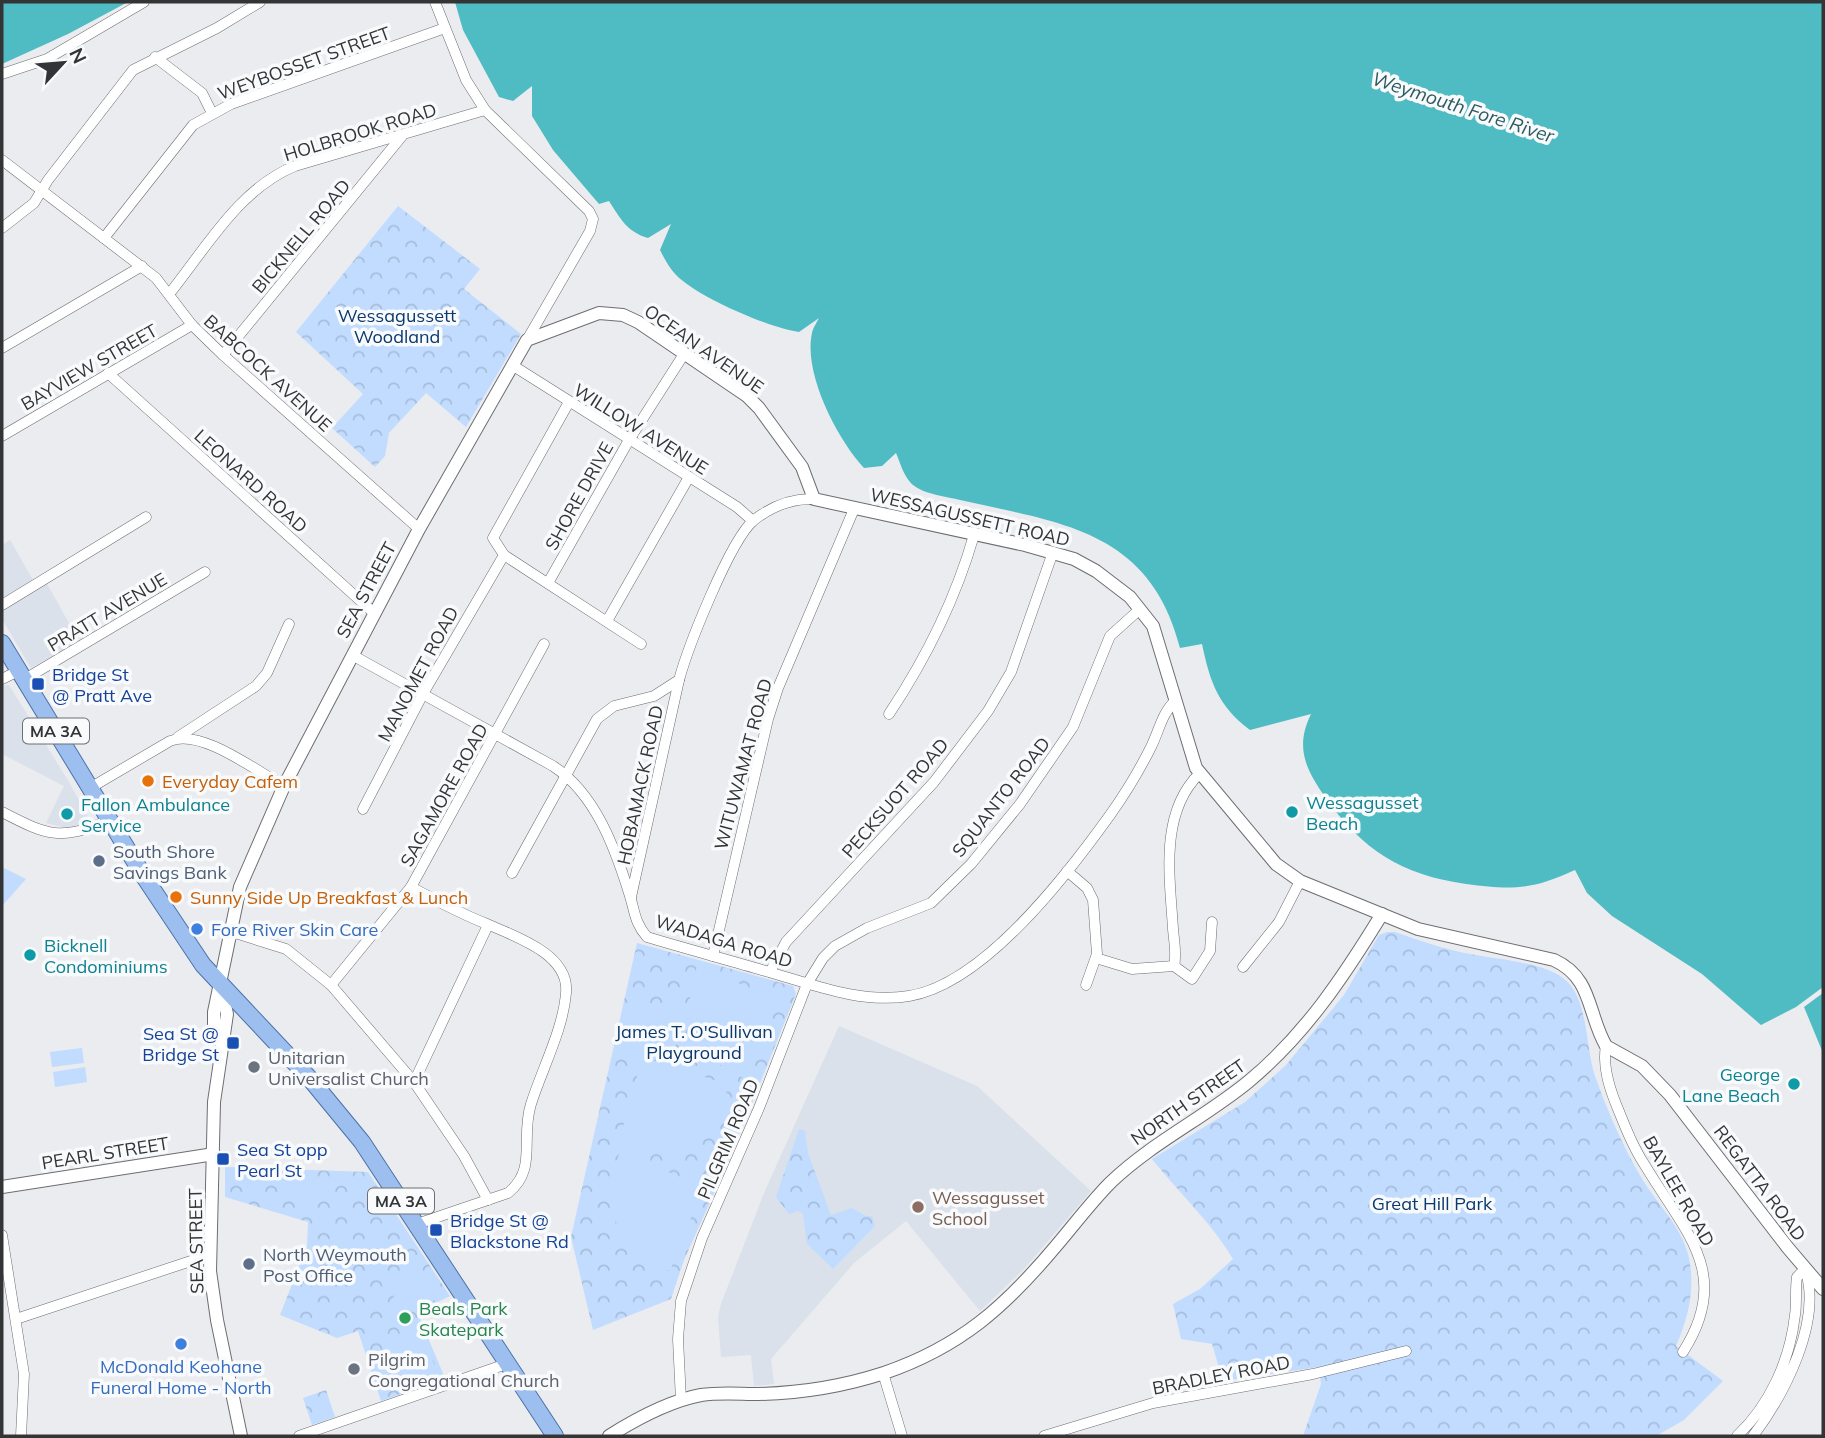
<svg xmlns="http://www.w3.org/2000/svg" width="1825" height="1438" viewBox="0 0 1825 1438" font-family="Mulish,sans-serif">
<style>
.built{fill:#dae1ea}
.park{fill:url(#park-crowns)}
.garden{fill:#c1dcff}
.water{fill:#4fbbc2}
.lines{fill:none;stroke-linecap:round;stroke-linejoin:round}
.minor-casing{stroke:#6c6e70;stroke-width:11}
.tertiary-casing{stroke:#6c6e70;stroke-width:14}
.primary-casing{stroke:#4c72a7;stroke-width:18}
.minor{stroke:#fff;stroke-width:10}
.tertiary{stroke:#fff;stroke-width:12}
.primary{stroke:#9cbfef;stroke-width:16}
.transit-dot{fill:#1a4fb4;stroke:#f8fafc;stroke-width:2.5}
.food-dot{fill:#e8710a;stroke:#f8fafc;stroke-width:2.5}
.culture-dot{fill:#0f9aa8;stroke:#f8fafc;stroke-width:2.5}
.service-dot{fill:#5c6f8a;stroke:#f8fafc;stroke-width:2.5}
.shop-dot{fill:#3f7fe0;stroke:#f8fafc;stroke-width:2.5}
.worship-dot{fill:#6b7280;stroke:#f8fafc;stroke-width:2.5}
.education-dot{fill:#8d6e63;stroke:#f8fafc;stroke-width:2.5}
.leisure-dot{fill:#2e9e5b;stroke:#f8fafc;stroke-width:2.5}
.labels{text-anchor:middle;dominant-baseline:central;stroke-width:7;stroke-linejoin:round;paint-order:stroke}
.shield{fill:#f8fafc;stroke:#6e6f71;stroke-width:2}
.shield-label{font-size:16px;font-weight:bold;fill:#333435}
.street-label{font-size:18px;fill:#333435;stroke:#f8fafc}
.park-label{font-size:18px;fill:#0b396d;stroke:#f8fafc}
.transit-label{font-size:18px;fill:#164399;stroke:#f8fafc;text-anchor:start}
.food-label{font-size:18px;fill:#c56008;stroke:#f8fafc;text-anchor:start}
.culture-label{font-size:18px;fill:#0d838f;stroke:#f8fafc;text-anchor:start}
.service-label{font-size:18px;fill:#4e5e75;stroke:#f8fafc;text-anchor:start}
.shop-label{font-size:18px;fill:#366cbe;stroke:#f8fafc;text-anchor:start}
.worship-label{font-size:18px;fill:#5b616d;stroke:#f8fafc;text-anchor:start}
.education-label{font-size:18px;fill:#785e54;stroke:#f8fafc;text-anchor:start}
.leisure-label{font-size:18px;fill:#27864d;stroke:#f8fafc;text-anchor:start}
.water-label{font-size:19px;font-style:italic;fill:#2d5b5f;stroke:#f8fafc}
</style>
<defs>
<pattern id="park-crowns" width="20" height="18" patternUnits="userSpaceOnUse" patternTransform="scale(1.75)"><rect width="20" height="18" fill="#c1dcff"/><path d="M2 6a3 3 0 1 1 6 0M12 15a3 3 0 1 1 6 0" fill="none" stroke="#a6bddb"/></pattern>
</defs>
<rect width="100%" height="100%" fill="#eaecef"/>
<!-- built -->
<g class="built">
<path d="M10 540 33 580 2 599V541L4 544Z"/>
<path d="M46 582 79 641 31 668 2 619V609Z"/>
<path d="M9 685 69 782 91 822 66 828 46 823 64 786 2 754V686Z"/>
<path d="M839 1026 977 1086 1091 1191 1024 1269 980 1311 906 1221 854 1263 771 1359 774 1384 754 1386 751 1355 721 1357 718 1317 721 1304 764 1193Z"/>
</g>
<!-- park -->
<g class="park">
<path d="M398 206 480 269 464 289 521 334 466 427 426 393 389 433 385 456 375 467 332 428 363 394 296 332Z"/>
<path d="M1387 932H1395C1415 939 1435 946 1456 951 1486 959 1539 960 1563 978 1589 997 1585 1047 1595 1076 1608 1113 1624 1149 1644 1182 1659 1206 1680 1225 1688 1254 1696 1286 1689 1316 1676 1346L1723 1381 1684 1420 1656 1436H1303L1321 1384 1319 1367 1223 1381 1212 1344 1181 1339 1173 1304 1200 1289 1233 1259C1211 1222 1179 1193 1152 1159L1245 1102 1286 1065 1344 995 1379 935Z"/>
<path d="M637 943 793 986 796 994 729 1160 684 1260 671 1299 593 1330 571 1237Z"/>
<path d="M799 1129 805 1131 808 1153 831 1215 852 1208 866 1216H872L875 1226 833 1269 807 1244 803 1214 798 1211 789 1214 776 1197Z"/>
<path d="M225 1167 368 1172 450 1296 417 1312 445 1378 381 1401 358 1331 337 1338 280 1315 307 1246 308 1222 225 1197Z"/>
<path d="M326 1390 335 1417 312 1425 303 1398Z"/>
</g>
<!-- garden -->
<g class="garden">
<path d="M2 867 26 879 2 906Z"/>
<path d="M698 964 772 999 775 1006 746 1079C693 1057 678 1017 698 964Z"/>
<path d="M637 1001 684 1012 672 1061 625 1049Z"/>
<path d="M82 1048 84 1063 52 1067 50 1052Z"/>
<path d="M649 1059 729 1085C713 1137 671 1164 618 1145L641 1062Z"/>
<path d="M85 1067 87 1082 55 1087 53 1072Z"/>
<path d="M621 1151 698 1185 701 1192 670 1271C620 1248 593 1205 621 1151Z"/>
<path d="M292 1178 312 1179 315 1190 311 1193 291 1192 289 1181Z"/>
<path d="M426 1270 439 1289 437 1299 411 1310 435 1366 431 1373 404 1377 398 1365 401 1339 393 1298 403 1280Z"/>
</g>
<!-- water -->
<g class="water">
<path d="M2 2H128L68 34 2 64Z"/>
<path d="M455 2H1823V987L1796 1007 1761 1025 1702 974 1612 916 1587 893 1575 870C1532 890 1512 890 1466 884 1402 875 1362 850 1325 797 1305 768 1295 747 1311 714L1250 730C1218 706 1210 682 1202 644L1180 648C1150 530 1061 523 960 500 945 496 920 494 910 482 903 474 900 462 896 453L882 466 864 468C837 439 803 373 812 333 813 328 817 322 819 318L799 332C770 328 706 300 683 281 672 273 666 262 660 250L671 224 648 238C627 232 620 218 609 201L599 204 553 150 532 116V86L513 101 499 97 463 30Z"/>
<path d="M1823 993V1053L1804 1007Z"/>
</g>
<g class="lines">
<defs>
<g id="minor">
<path d="M435 2 466 80 485 110 589 211 593 219 590 231 527 340"/>
<path d="M155 57 202 93 212 113"/>
<path d="M2 74 47 59 144 2"/>
<path d="M2 160 156 278 192 325 223 355 419 529"/>
<path d="M2 228 34 203 48 180 133 70 217 28 260 2"/>
<path d="M104 238 193 125 231 104 445 28"/>
<path d="M170 293C206 248 240 188 295 166L485 110"/>
<path d="M2 348 142 266"/>
<path d="M223 355 402 136"/>
<path d="M512 365 737 507 753 521"/>
<path d="M108 373 374 613"/>
<path d="M569 402 493 538 504 555 641 644"/>
<path d="M2 436 192 325"/>
<path d="M548 583 629 440 684 354"/>
<path d="M2 605 146 517"/>
<path d="M607 621 689 477"/>
<path d="M352 655 553 766C595 793 615 848 629 893 635 911 634 922 647 937 687 949 728 960 769 972 814 985 862 1004 909 996 984 984 1067 875 1110 815 1125 794 1139 771 1151 747 1159 731 1162 713 1175 701"/>
<path d="M2 679 18 671"/>
<path d="M25 679 205 572"/>
<path d="M889 714C927 657 955 601 974 535"/>
<path d="M178 737 256 686 267 673 289 624"/>
<path d="M90 788 170 741C201 728 256 771 284 786"/>
<path d="M363 809 424 692 504 555"/>
<path d="M2 812C48 836 61 841 109 820"/>
<path d="M1067 871 1087 888 1093 900 1097 954 1086 985"/>
<path d="M512 873 597 719 614 706 654 696 679 680C688 647 730 540 754 520 771 507 792 498 814 499"/>
<path d="M411 887C435 900 461 914 487 924 514 936 570 954 566 993 563 1030 542 1069 531 1104 520 1138 538 1169 508 1193L417 1224"/>
<path d="M631 897 679 680"/>
<path d="M229 931 286 949 331 985 414 1082 464 1156 488 1200"/>
<path d="M713 956 768 719 778 688 854 509"/>
<path d="M1096 958 1132 969 1174 966"/>
<path d="M1174 966C1177 955 1174 941 1173 929 1170 878 1159 814 1199 774"/>
<path d="M1174 966 1192 979 1210 951 1212 922"/>
<path d="M1243 967 1279 922 1300 881"/>
<path d="M770 972 786 942 934 782 988 711 1011 672 1053 552"/>
<path d="M331 985 411 887 544 644"/>
<path d="M1606 1046C1602 1067 1610 1090 1618 1109 1626 1129 1634 1149 1646 1167 1685 1232 1733 1274 1683 1352"/>
<path d="M414 1082 488 925"/>
<path d="M2 1235 24 1374 21 1436"/>
<path d="M16 1319 209 1255"/>
<path d="M883 1373 902 1436"/>
<path d="M681 1400 678 1339 681 1301 702 1238 759 1108 807 984 823 958 835 946 867 928 931 903 971 864 1020 804 1073 727 1110 636 1140 609"/>
<path d="M299 1436 509 1363"/>
<path d="M1044 1436 1153 1403 1313 1374 1406 1351"/>
<path d="M1737 1436C1770 1405 1790 1360 1795 1315 1797 1302 1795 1289 1797 1277L1805 1269C1823 1321 1784 1395 1753 1436"/>
</g>
<g id="tertiary">
<path d="M221 987 227 1014 214 1102 210 1271 217 1320 241 1436"/>
<path d="M221 1043 214 1028V1012L240 887 284 786 419 529 527 340 599 313 623 315 638 322 747 396 759 408 802 467 814 499 1025 545 1074 559 1096 571 1130 597 1153 626 1196 768 1276 864 1300 881 1418 929 1554 960C1593 978 1587 1013 1606 1046L1642 1066 1670 1095 1788 1248 1823 1289"/>
<path d="M2 1187 214 1154"/>
<path d="M609 1436C636 1419 669 1401 701 1395 720 1392 740 1394 759 1394 801 1393 844 1386 884 1373 960 1347 1005 1307 1056 1246 1074 1225 1091 1202 1111 1182 1153 1142 1204 1118 1248 1082 1305 1035 1344 976 1382 914"/>
</g>
<path id="primary" d="M2 643 143 875 203 965 311 1080 362 1142 555 1436"/>
</defs>
<!-- minor casing -->
<use href="#minor" class="minor-casing"/>
<!-- tertiary casing -->
<use href="#tertiary" class="tertiary-casing"/>
<!-- primary casing -->
<use href="#primary" class="primary-casing"/>
<!-- minor -->
<use href="#minor" class="minor"/>
<!-- tertiary -->
<use href="#tertiary" class="tertiary"/>
<!-- primary -->
<use href="#primary" class="primary"/>
</g>
<!-- markers -->
<g class="transit-dot">
<rect x="31" y="677" width="14" height="14" rx="3.5"/>
<rect x="226" y="1036" width="14" height="14" rx="3.5"/>
<rect x="216" y="1152" width="14" height="14" rx="3.5"/>
<rect x="429" y="1223" width="14" height="14" rx="3.5"/>
</g>
<g class="food-dot">
<circle cx="148" cy="781" r="7"/>
<circle cx="176" cy="897" r="7"/>
</g>
<g class="culture-dot">
<circle cx="1292" cy="812" r="7"/>
<circle cx="67" cy="814" r="7"/>
<circle cx="30" cy="955" r="7"/>
<circle cx="1794" cy="1084" r="7"/>
</g>
<g class="service-dot">
<circle cx="99" cy="861" r="7"/>
<circle cx="249" cy="1264" r="7"/>
</g>
<g class="shop-dot">
<circle cx="197" cy="929" r="7"/>
<circle cx="181" cy="1344" r="7"/>
</g>
<g class="worship-dot">
<circle cx="254" cy="1067" r="7"/>
<circle cx="354" cy="1369" r="7"/>
</g>
<circle class="education-dot" cx="918" cy="1207" r="7"/>
<circle class="leisure-dot" cx="405" cy="1318" r="7"/>
<g class="labels">
<!-- shield labels -->
<g class="shield">
<rect x="23" y="718.5" width="66" height="25" rx="5"/>
<rect x="368" y="1188.5" width="66" height="25" rx="5"/>
</g>
<g class="shield-label">
<text x="56" y="731">MA 3A</text>
<text x="401" y="1201">MA 3A</text>
</g>
<!-- street labels -->
<g class="street-label">
<text transform="translate(304 63) rotate(-20)">WEYBOSSET STREET</text>
<text transform="translate(360 132) rotate(-17)">HOLBROOK ROAD</text>
<text transform="translate(301 236) rotate(-50)">BICKNELL ROAD</text>
<text transform="translate(704 349) rotate(35)">OCEAN AVENUE</text>
<text transform="translate(89 367) rotate(-30)">BAYVIEW STREET</text>
<text transform="translate(268 373) rotate(42)">BABCOCK AVENUE</text>
<text transform="translate(641 429) rotate(32)">WILLOW AVENUE</text>
<text transform="translate(251 481) rotate(42)">LEONARD ROAD</text>
<text transform="translate(579 496) rotate(-61)">SHORE DRIVE</text>
<text transform="translate(970 517) rotate(13)">WESSAGUSSETT ROAD</text>
<text transform="translate(366 590) rotate(-62)">SEA STREET</text>
<text transform="translate(107 612) rotate(-31)">PRATT AVENUE</text>
<text transform="translate(418 674) rotate(-62)">MANOMET ROAD</text>
<text transform="translate(743 764) rotate(-75)">WITUWAMAT ROAD</text>
<text transform="translate(640 785) rotate(-78)">HOBAMACK ROAD</text>
<text transform="translate(444 795) rotate(-61)">SAGAMORE ROAD</text>
<text transform="translate(1001 797) rotate(-52)">SQUANTO ROAD</text>
<text transform="translate(895 798) rotate(-49)">PECKSUOT ROAD</text>
<text transform="translate(724 941) rotate(17)">WADAGA ROAD</text>
<text transform="translate(1188 1102) rotate(-35)">NORTH STREET</text>
<text transform="translate(728 1139) rotate(-67)">PILGRIM ROAD</text>
<text transform="translate(105 1153) rotate(-9)">PEARL STREET</text>
<text transform="translate(1760 1183) rotate(53)">REGATTA ROAD</text>
<text transform="translate(1679 1191) rotate(60)">BAYLEE ROAD</text>
<text transform="translate(196 1241) rotate(-91)">SEA STREET</text>
<text transform="translate(1221 1375) rotate(-11)">BRADLEY ROAD</text>
</g>
<!-- park labels -->
<g class="park-label">
<text x="397" y="315">Wessagussett<tspan x="397" dy="21">Woodland</tspan></text>
<text x="694" y="1031">James T. O'Sullivan<tspan x="694" dy="21">Playground</tspan></text>
<text x="1432" y="1203">Great Hill Park</text>
</g>
<!-- transit labels -->
<g class="transit-label">
<text x="52" y="674">Bridge St<tspan x="52" dy="21">@ Pratt Ave</tspan></text>
<text x="219" y="1033" text-anchor="end">Sea St @<tspan x="219" dy="21">Bridge St</tspan></text>
<text x="237" y="1149">Sea St opp<tspan x="237" dy="21">Pearl St</tspan></text>
<text x="450" y="1220">Bridge St @<tspan x="450" dy="21">Blackstone Rd</tspan></text>
</g>
<!-- food labels -->
<g class="food-label">
<text x="162" y="781">Everyday Cafem</text>
<text x="190" y="897">Sunny Side Up Breakfast &amp; Lunch</text>
</g>
<!-- culture labels -->
<g class="culture-label">
<text x="1306" y="802">Wessagusset<tspan x="1306" dy="21">Beach</tspan></text>
<text x="81" y="804">Fallon Ambulance<tspan x="81" dy="21">Service</tspan></text>
<text x="44" y="945">Bicknell<tspan x="44" dy="21">Condominiums</tspan></text>
<text x="1780" y="1074" text-anchor="end">George<tspan x="1780" dy="21">Lane Beach</tspan></text>
</g>
<!-- service labels -->
<g class="service-label">
<text x="113" y="851">South Shore<tspan x="113" dy="21">Savings Bank</tspan></text>
<text x="263" y="1254">North Weymouth<tspan x="263" dy="21">Post Office</tspan></text>
</g>
<!-- shop labels -->
<g class="shop-label">
<text x="211" y="929">Fore River Skin Care</text>
<text x="181" y="1366" text-anchor="middle">McDonald Keohane<tspan x="181" dy="21">Funeral Home - North</tspan></text>
</g>
<!-- worship labels -->
<g class="worship-label">
<text x="268" y="1057">Unitarian<tspan x="268" dy="21">Universalist Church</tspan></text>
<text x="368" y="1359">Pilgrim<tspan x="368" dy="21">Congregational Church</tspan></text>
</g>
<!-- education labels -->
<g class="education-label">
<text x="932" y="1197">Wessagusset<tspan x="932" dy="21">School</tspan></text>
</g>
<!-- leisure labels -->
<g class="leisure-label">
<text x="419" y="1308">Beals Park<tspan x="419" dy="21">Skatepark</tspan></text>
</g>
<!-- water labels -->
<g class="water-label">
<text transform="translate(1463 107) rotate(18)">Weymouth Fore River</text>
</g>
</g>
<!-- border -->
<rect width="1825" height="1438" fill="none" stroke="#333435" stroke-width="7"/>
<!-- north arrow -->
<g transform="translate(63 63) rotate(64)" stroke="#f8fafc" stroke-width="5" paint-order="stroke">
<path d="M0-5L12 26L0 18L-12 26Z" fill="#333435"/>
<text y="-10" font-size="19" font-weight="bold" text-anchor="middle" fill="#333435">N</text>
</g>
</svg>
